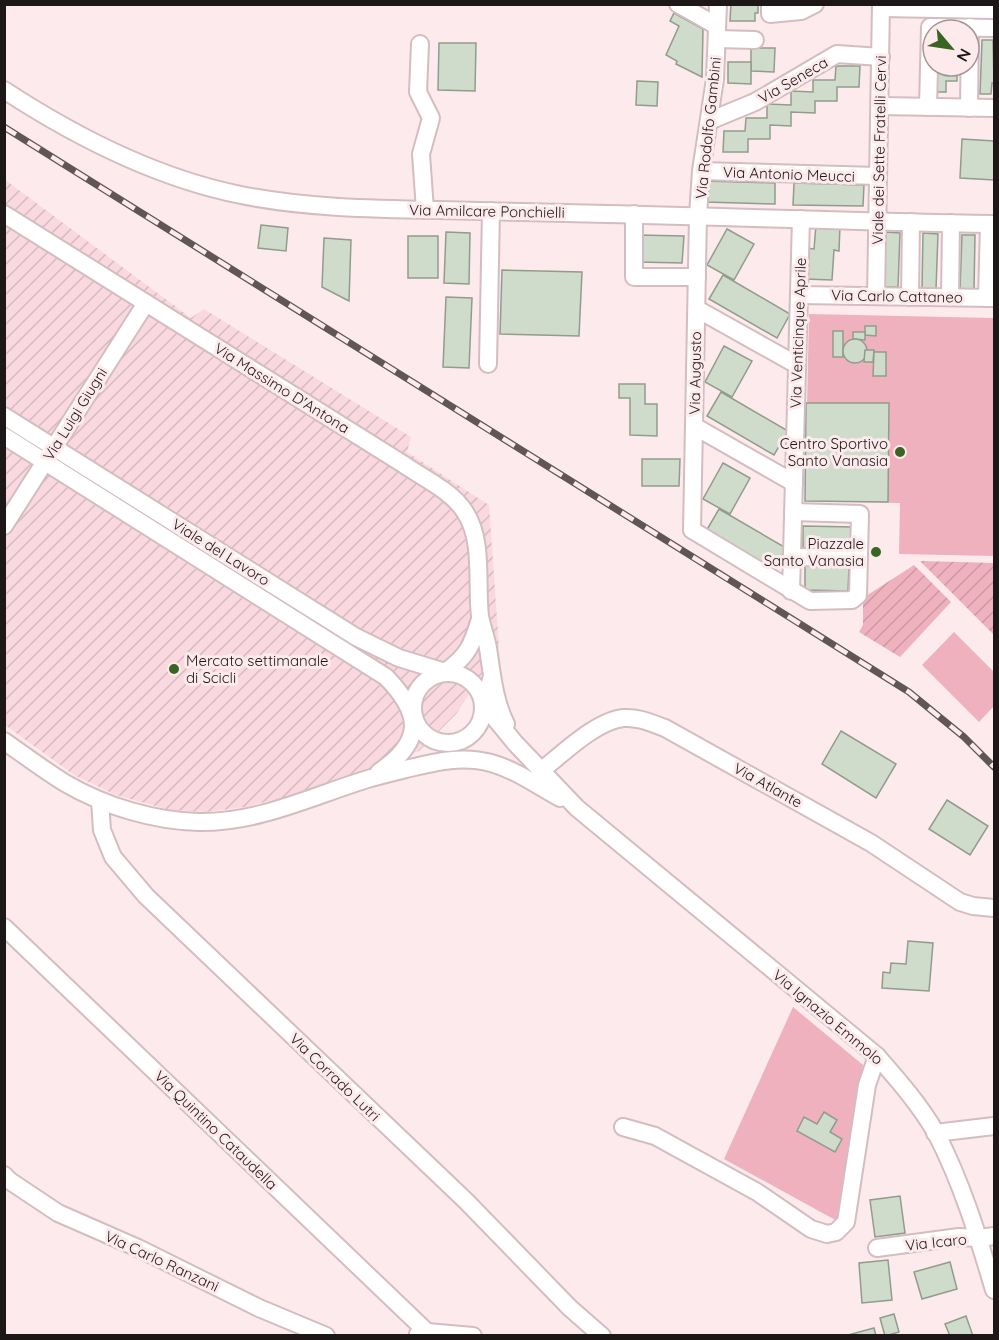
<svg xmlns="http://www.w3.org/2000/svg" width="999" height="1340" viewBox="0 0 999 1340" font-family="Quicksand,sans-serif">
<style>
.industrial{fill:url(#industrial-furrows)}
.grass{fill:#efb1bd}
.garden{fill:url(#garden-furrows)}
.building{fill:#d0dccb;stroke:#919c8c;stroke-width:1.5}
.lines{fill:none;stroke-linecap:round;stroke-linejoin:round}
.minor-casing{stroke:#d4bdc1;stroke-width:20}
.minor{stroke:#fff;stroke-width:16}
.rail-casing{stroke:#605557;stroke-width:7}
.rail{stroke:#fdeaed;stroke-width:4.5;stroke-dasharray:14;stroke-linecap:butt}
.poi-dot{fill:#396421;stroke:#fdeaed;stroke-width:2}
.labels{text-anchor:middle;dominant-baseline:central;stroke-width:6;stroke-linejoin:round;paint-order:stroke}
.street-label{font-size:15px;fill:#1e1718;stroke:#fdeaed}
.poi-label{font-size:15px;fill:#1e1718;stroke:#fdeaed;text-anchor:end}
</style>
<defs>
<pattern id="industrial-furrows" width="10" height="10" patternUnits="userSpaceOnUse" patternTransform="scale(1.5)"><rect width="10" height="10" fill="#f9d9df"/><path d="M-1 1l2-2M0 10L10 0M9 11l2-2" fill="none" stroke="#d5babf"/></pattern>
<pattern id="garden-furrows" width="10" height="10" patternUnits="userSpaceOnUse" patternTransform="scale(1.5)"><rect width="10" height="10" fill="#efb1bd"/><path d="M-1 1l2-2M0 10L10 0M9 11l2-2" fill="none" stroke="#cc98a2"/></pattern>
</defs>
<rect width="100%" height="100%" fill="#fdeaed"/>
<!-- industrial -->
<path class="industrial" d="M4 179 191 318 204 309 411 437 407 452 489 505 499 647 457 713 419 751 297 794 245 807 207 812 170 810 116 795 74 775 5 725Z"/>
<!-- grass -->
<g class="grass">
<path d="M809 314 994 318V556L899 554 900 503 805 501Z"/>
<path d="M954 632 994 672V706L979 722 922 665Z"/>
<path d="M793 1007 863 1065 839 1222 724 1159Z"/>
</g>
<!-- garden -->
<g class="garden">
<path d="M920 561 994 563V635Z"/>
<path d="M914 565 951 602 900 657 859 632 863 625V598Z"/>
</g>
<!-- building -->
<g class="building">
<path d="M731 4H758V13H755V21H730Z"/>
<path d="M674 13 703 29 702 77 676 64 677 61 666 55 679 26 670 21Z"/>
<path d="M982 40H993L994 83H992L991 94H980Z"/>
<path d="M439 43H476L475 91 438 90Z"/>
<path d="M751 48H775L774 72 751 71Z"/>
<path d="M728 62H751V84L728 83Z"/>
<path d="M836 66H860L859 87H837V101H815V113L791 112V126L770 125V139H748V152H723L724 131H745L746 118H767V104L791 105V91L813 92V80H835Z"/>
<path d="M935 66H957V81H946V92H935Z"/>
<path d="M637 81 658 82 657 106 636 105Z"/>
<path d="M962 139 994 141V180L960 178Z"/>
<path d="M706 181 775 183V204L705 202Z"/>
<path d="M794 183 864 185 863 206 793 205Z"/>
<path d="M261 225 288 228 286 251 258 248Z"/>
<path d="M816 225 840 226 839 251 834 250 832 280 805 279 807 248 814 249Z"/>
<path d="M727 229 754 244 734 280 707 265Z"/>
<path d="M446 232 470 233 469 284 444 283Z"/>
<path d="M885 232 900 233 898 287H883Z"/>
<path d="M923 233 938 234 936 289 922 288Z"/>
<path d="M639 235 684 236 682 263 638 262Z"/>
<path d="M962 235H975L974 290 960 289Z"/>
<rect x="408" y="236" width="30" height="42"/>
<path d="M324 238 351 240 349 301 322 287Z"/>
<path d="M502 270 582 272 579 336 500 334Z"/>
<path d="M723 275 790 314 777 338 709 299Z"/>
<path d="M446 297 472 298 469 368 443 367Z"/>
<path d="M865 326H876V336L865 335Z"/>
<rect x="833" y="331" width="10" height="26"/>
<path d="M853 332H865V340L853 339Z"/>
<circle cx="855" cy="351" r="12"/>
<path d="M724 346 752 361 732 397 705 382Z"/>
<path d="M865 350H874L873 362H864Z"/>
<path d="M874 352H886V376H873Z"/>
<path d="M619 384H645V404H657V436L630 435V398H619Z"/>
<path d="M721 392 788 431 774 455 707 416Z"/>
<path d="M806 403H889L888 502 805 501Z"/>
<path d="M642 459H680L679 486H642Z"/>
<path d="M723 463 750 478 730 514 703 499Z"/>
<path d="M719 509 786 548 773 572 705 533Z"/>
<path d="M803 526 853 527 852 550 803 548Z"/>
<path d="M805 566 849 567 848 591 805 590Z"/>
<path d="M841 731 896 764 876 798 822 764Z"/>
<path d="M947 800 988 826 970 855 929 829Z"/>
<path d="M908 941 933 943 929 991 882 988 883 972 890 973 891 963 906 964Z"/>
<path d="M824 1112 837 1120 830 1132 842 1139 835 1152 797 1131 804 1117 817 1124Z"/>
<path d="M900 1196 905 1233 875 1237 870 1200Z"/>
<path d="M888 1260 892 1300 862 1303 859 1263Z"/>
<path d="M950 1262 957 1289 922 1299 914 1272Z"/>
<path d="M894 1314 899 1332 885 1336 880 1318Z"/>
<path d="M966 1316 973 1336H950L945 1324Z"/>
<path d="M874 1328 876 1336H848V1335Z"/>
</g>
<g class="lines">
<defs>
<g id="minor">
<path d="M678 4 717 26"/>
<path d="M718 4 715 79 701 171 698 215 692 530 810 601 852 600 858 595 860 514 793 512"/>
<path d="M770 4V14L801 11 815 4"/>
<path d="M881 8 994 10"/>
<path d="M717 39 755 40"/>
<path d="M420 44 418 92 431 118 421 154 425 210"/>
<path d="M4 90C76 137 156 178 241 195 304 208 374 209 439 210 495 211 551 213 607 214 736 217 865 222 994 224"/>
<path d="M880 106 994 108"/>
<path d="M928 107 930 27 994 28"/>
<path d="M969 108 970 27"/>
<path d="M709 121 755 102 837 54 881 57"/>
<path d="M701 171 878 176"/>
<path d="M4 214 403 464C423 478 452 491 465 512 484 541 476 583 480 616 482 627 486 637 488 648 492 674 494 700 506 724"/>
<path d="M634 214V277H697"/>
<path d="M799 295 994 298"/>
<path d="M876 296 881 4"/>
<path d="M910 297 911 222"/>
<path d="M950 297 951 223"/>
<path d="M987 298 989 224"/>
<path d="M697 309 797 365"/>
<path d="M488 364 491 211"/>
<path d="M4 416 356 637 399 658 445 672C468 656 472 645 480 619"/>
<path d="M694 426 794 483"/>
<path d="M4 436 386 677C423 715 423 742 379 772"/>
<path d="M4 526 146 303"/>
<path d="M792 557 859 558"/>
<path d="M791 591 801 219"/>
<circle cx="448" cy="708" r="35"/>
<path d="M492 676 484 705 515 743 577 808 877 1056C898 1080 920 1105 936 1133 962 1183 978 1236 994 1290"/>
<path d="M4 741C24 755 44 770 65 783 104 806 154 821 199 822 259 823 314 795 371 778 382 775 394 772 406 769 435 762 462 755 491 763 516 770 538 786 560 798"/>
<path d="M541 771C562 754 597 720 624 718 638 717 651 723 665 728L871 843 960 902 973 906 994 908"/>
<path d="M100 801 102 830 113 857 146 896 466 1201 570 1308 602 1336"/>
<path d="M4 927 427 1332"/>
<path d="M623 1127 655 1136 757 1192 811 1229 827 1234 836 1232 846 1222 867 1085 877 1056"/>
<path d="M935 1133 994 1126"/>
<path d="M4 1175 10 1181 58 1213 138 1248 259 1308 326 1336"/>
<path d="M877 1248 959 1237 979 1238 994 1236"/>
<path d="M418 1334 427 1332 473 1336"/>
</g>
</defs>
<!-- minor casing -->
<use href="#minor" class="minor-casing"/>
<!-- minor -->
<use href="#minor" class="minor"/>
<defs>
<path id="rail" d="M4 127 909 692 964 737 994 767"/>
</defs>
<!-- rail casing -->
<use href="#rail" class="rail-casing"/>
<!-- rail -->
<use href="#rail" class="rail"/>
</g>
<!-- markers -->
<g class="poi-dot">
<circle cx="900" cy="452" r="6"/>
<circle cx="876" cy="552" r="6"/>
<circle cx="174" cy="669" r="6"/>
</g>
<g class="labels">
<!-- street labels -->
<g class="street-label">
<text transform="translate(793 80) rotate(-30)">Via Seneca</text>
<text transform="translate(708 128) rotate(-84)">Via Rodolfo Gambini</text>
<text transform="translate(879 150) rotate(-89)">Viale dei Sette Fratelli Cervi</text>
<text transform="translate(789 174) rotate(2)">Via Antonio Meucci</text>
<text transform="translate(487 211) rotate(1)">Via Amilcare Ponchielli</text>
<text transform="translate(897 296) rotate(1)">Via Carlo Cattaneo</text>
<text transform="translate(798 333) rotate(-88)">Via Venticinque Aprile</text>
<text transform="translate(695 373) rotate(-89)">Via Augusto</text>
<text transform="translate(282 388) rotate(32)">Via Massimo D'Antona</text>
<text transform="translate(75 414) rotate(-58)">Via Luigi Giugni</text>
<text transform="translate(221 552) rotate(32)">Viale del Lavoro</text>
<text transform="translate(768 785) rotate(29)">Via Atlante</text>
<text transform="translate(828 1017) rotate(40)">Via Ignazio Emmolo</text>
<text transform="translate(335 1077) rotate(44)">Via Corrado Lutri</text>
<text transform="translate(216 1130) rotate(44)">Via Quintino Cataudella</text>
<text transform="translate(936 1242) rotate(-6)">Via Icaro</text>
<text transform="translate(162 1261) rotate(25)">Via Carlo Ranzani</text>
</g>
<!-- poi labels -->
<g class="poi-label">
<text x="888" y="443">Centro Sportivo<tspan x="888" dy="17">Santo Vanasia</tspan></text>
<text x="864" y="543">Piazzale<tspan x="864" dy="17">Santo Vanasia</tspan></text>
<text x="186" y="660" text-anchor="start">Mercato settimanale<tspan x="186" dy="17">di Scicli</tspan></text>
</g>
</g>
<!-- border -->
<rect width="999" height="1340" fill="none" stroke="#1e1718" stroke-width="12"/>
<!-- north arrow -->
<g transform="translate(951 48) rotate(119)"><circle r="28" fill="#fdeaed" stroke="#a49698" stroke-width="1.5"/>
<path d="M0-4.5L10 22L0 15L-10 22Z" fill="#396421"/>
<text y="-9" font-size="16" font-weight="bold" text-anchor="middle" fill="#1e1718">N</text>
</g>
</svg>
